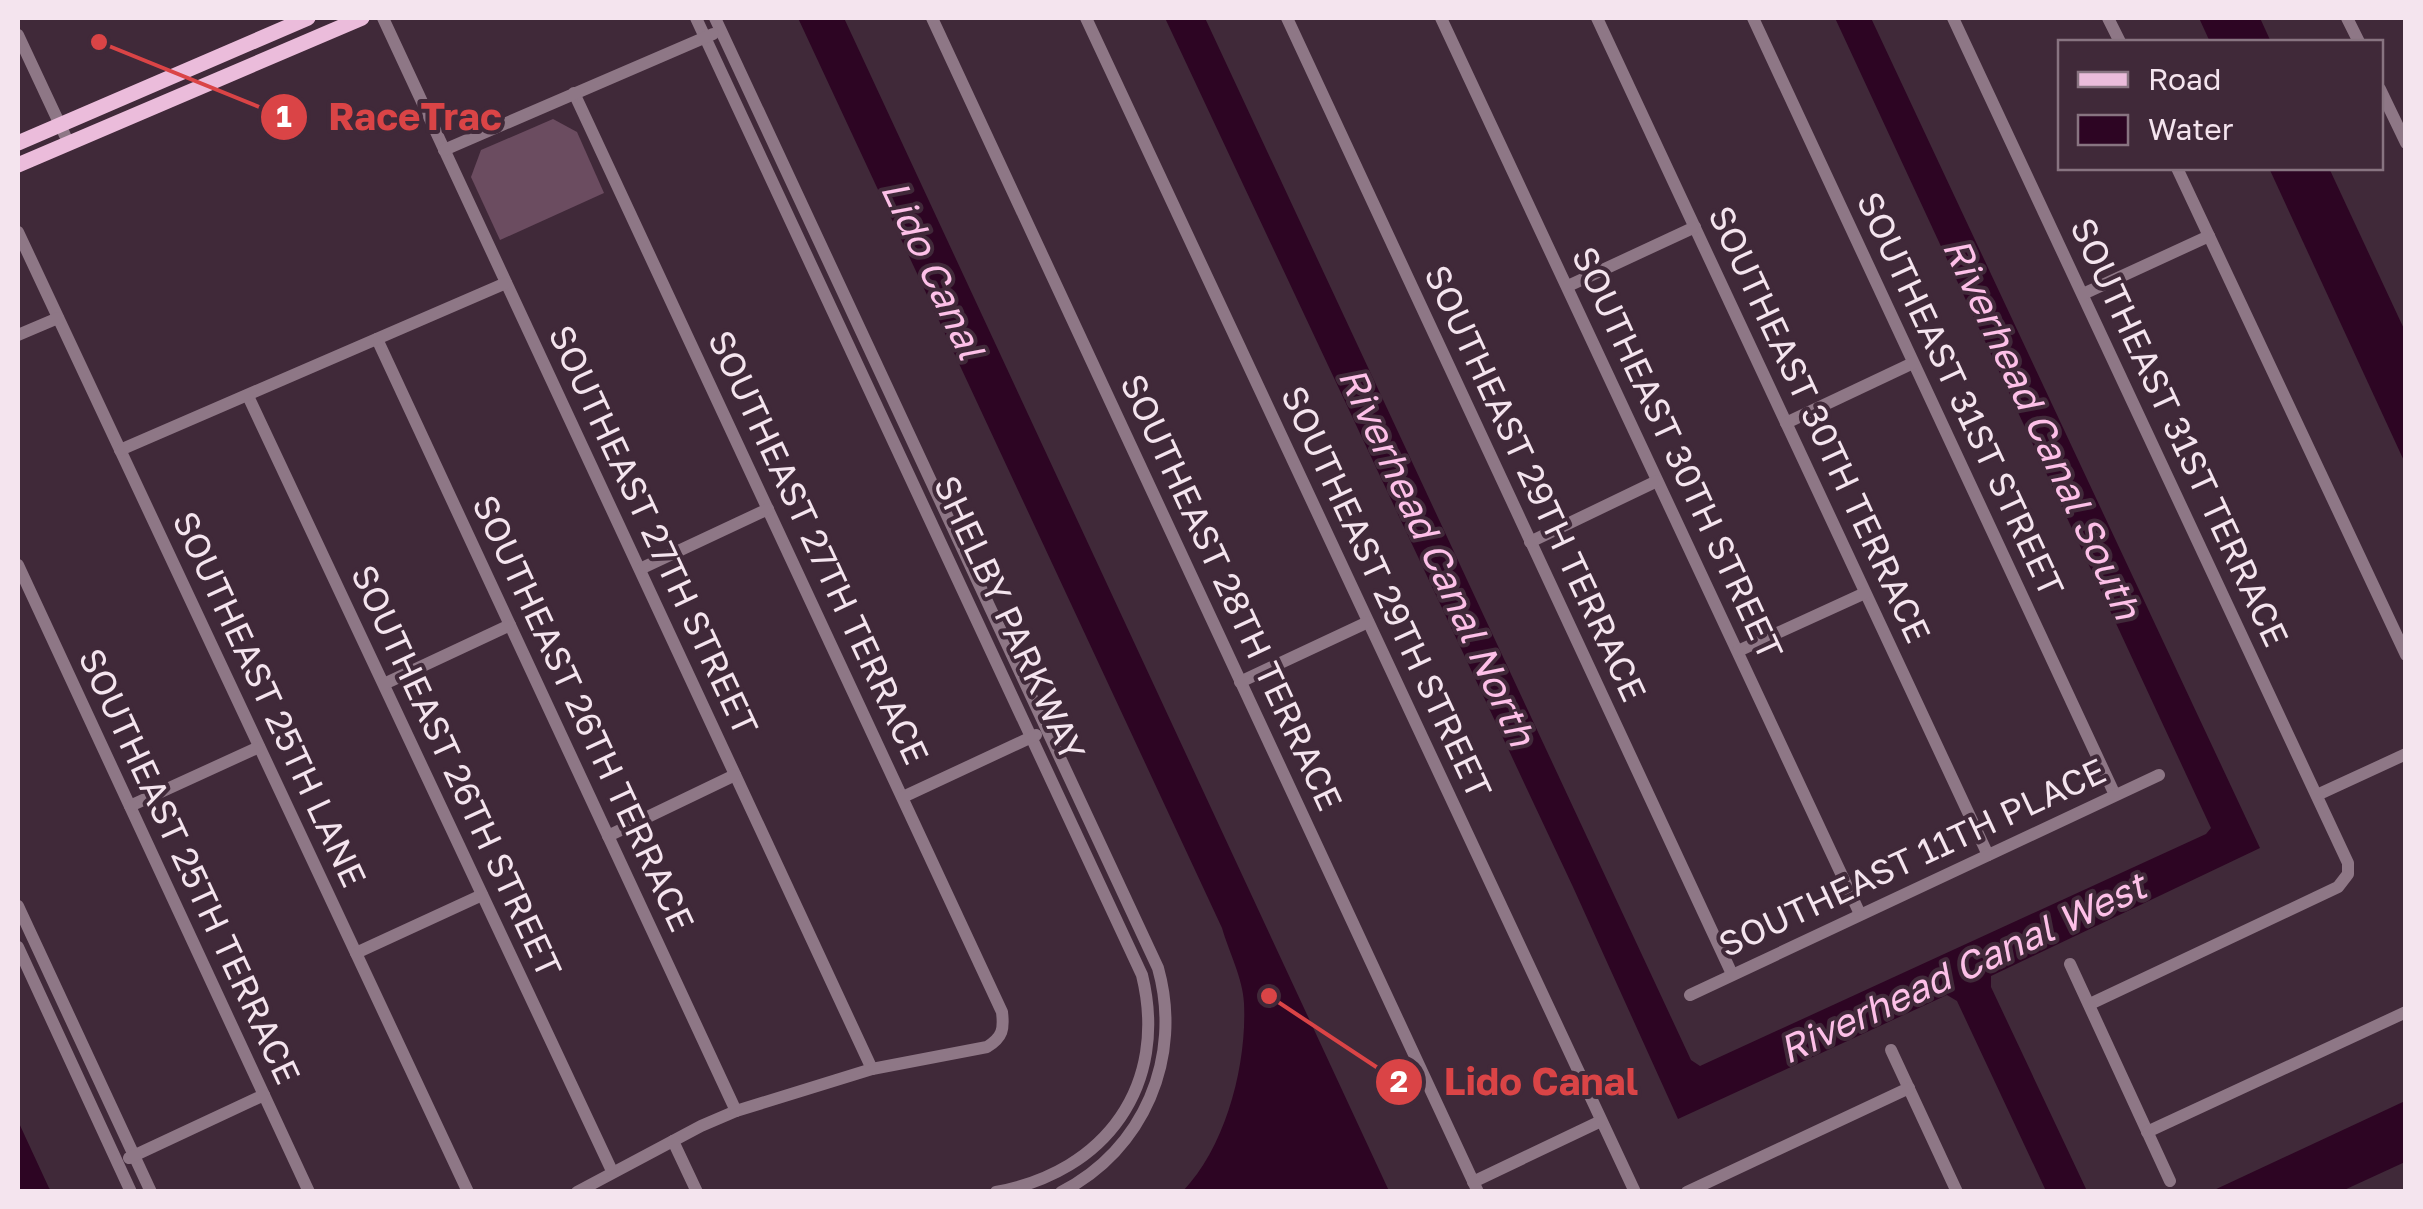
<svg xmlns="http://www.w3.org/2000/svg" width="2423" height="1209" viewBox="0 0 2423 1209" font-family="'Golos Text',sans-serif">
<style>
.green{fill:#6b4c60}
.water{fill:#2d0523}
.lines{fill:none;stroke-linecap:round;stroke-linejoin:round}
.minor{stroke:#8e7786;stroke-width:12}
.major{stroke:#ebbcdb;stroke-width:15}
.labels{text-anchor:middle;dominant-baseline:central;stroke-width:8;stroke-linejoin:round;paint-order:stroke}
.street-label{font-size:35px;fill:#f4e4ee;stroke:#402939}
.water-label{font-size:38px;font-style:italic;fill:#fdc0e8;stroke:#402939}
.leader{fill:none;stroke:#da4446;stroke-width:4}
.callout-dot{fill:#da4446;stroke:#402939;stroke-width:4}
.mark-label{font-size:30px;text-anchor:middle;font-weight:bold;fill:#fff}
.callout-label{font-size:38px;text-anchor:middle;font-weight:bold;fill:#da4446;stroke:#402939;stroke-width:8;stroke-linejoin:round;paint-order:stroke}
</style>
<rect width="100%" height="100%" fill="#402939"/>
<!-- green -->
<path class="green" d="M553 119 577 132 604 193 500 240 471 177 481 150Z"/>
<!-- water -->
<g class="water">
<path d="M798 18H844L1389 1191H1183C1226 1146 1247 1065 1244 1003 1243 979 1229 952 1222 928Z"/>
<path d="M1165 18H1205L1691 1060 1700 1066 2206 834 2211 828 1835 18H1871L2260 848 1991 976V987L2087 1191H2046L1957 1001 1947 995 1678 1119 1573 887Z"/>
<path d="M2199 18H2260L2271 42H2210Z"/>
<path d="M2269 168H2329L2405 331V463Z"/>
<path d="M2405 1101V1162L2342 1191H2212Z"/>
<path d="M18 1121 49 1188 52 1191H18Z"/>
</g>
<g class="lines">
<!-- minor -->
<g class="minor">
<path d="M383 18 872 1069"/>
<path d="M696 18 1142 975C1169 1085 1106 1172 996 1192"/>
<path d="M715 18 1158 968C1183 1057 1144 1150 1061 1192"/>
<path d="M932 18 1478 1192"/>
<path d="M1086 18 1635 1192"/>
<path d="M1287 18 1732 974"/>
<path d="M1441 18 1860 914"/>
<path d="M1597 18 1988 855"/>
<path d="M1753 18 2115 795"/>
<path d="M1953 18 2348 863V874L2338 887 2090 1004"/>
<path d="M2108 18 2120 42"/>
<path d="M2347 18 2359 42"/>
<path d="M18 35 69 144"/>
<path d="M2380 89 2406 143"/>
<path d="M574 93 1002 1012C1004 1029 1003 1037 987 1047L872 1069 736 1111 701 1126 577 1192"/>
<path d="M444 150 713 34"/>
<path d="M2177 168 2406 655"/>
<path d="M18 232 468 1192"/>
<path d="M1568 286 1695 227"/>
<path d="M2083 294 2209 236"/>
<path d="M18 335 58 318"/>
<path d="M377 339 736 1111"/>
<path d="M248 396 612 1171"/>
<path d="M1786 423 1913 363"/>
<path d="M120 450 506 283"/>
<path d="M1530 542 1657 481"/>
<path d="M18 565 309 1192"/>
<path d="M640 569 768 509"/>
<path d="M1738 651 1865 593"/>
<path d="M1240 682 1368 622"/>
<path d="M384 684 510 625"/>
<path d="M2317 795 2406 754"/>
<path d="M903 797 1036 735"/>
<path d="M130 806 259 747"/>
<path d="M608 836 735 775"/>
<path d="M18 906 151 1192"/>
<path d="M18 947 131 1192"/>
<path d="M356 953 482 895"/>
<path d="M2070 964 2170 1181"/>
<path d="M1690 995 2159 775"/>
<path d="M1891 1050 1957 1192"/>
<path d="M2147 1132 2406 1012"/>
<path d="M673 1141 697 1192"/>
<path d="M129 1158 264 1095"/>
<path d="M1473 1182 1601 1121"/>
<path d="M1687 1192 1909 1088"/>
</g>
<!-- major -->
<g class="major">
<path d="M18 143 308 18"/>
<path d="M18 165 362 18"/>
</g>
</g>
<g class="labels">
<!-- street labels -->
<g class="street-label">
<text transform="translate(1961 394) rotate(65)">SOUTHEAST 31ST STREET</text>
<text transform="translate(1820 424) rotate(65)">SOUTHEAST 30TH TERRACE</text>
<text transform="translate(2180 432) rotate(65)">SOUTHEAST 31ST TERRACE</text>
<text transform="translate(1678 453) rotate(65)">SOUTHEAST 30TH STREET</text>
<text transform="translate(1536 483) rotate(65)">SOUTHEAST 29TH TERRACE</text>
<text transform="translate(654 530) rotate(65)">SOUTHEAST 27TH STREET</text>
<text transform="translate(819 547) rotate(65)">SOUTHEAST 27TH TERRACE</text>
<text transform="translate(1232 592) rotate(65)">SOUTHEAST 28TH TERRACE</text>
<text transform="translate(1387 592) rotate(65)">SOUTHEAST 29TH STREET</text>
<text transform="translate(1010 618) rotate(65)">SHELBY PARKWAY</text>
<text transform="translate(270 699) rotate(65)">SOUTHEAST 25TH LANE</text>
<text transform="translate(584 713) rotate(65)">SOUTHEAST 26TH TERRACE</text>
<text transform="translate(457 771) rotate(65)">SOUTHEAST 26TH STREET</text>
<text transform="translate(1912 857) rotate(-25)">SOUTHEAST 11TH PLACE</text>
<text transform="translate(190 866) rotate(65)">SOUTHEAST 25TH TERRACE</text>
</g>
<!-- water labels -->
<g class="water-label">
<text transform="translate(934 269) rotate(65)">Lido Canal</text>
<text transform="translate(2043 428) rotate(65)">Riverhead Canal South</text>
<text transform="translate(1438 556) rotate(65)">Riverhead Canal North</text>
<text transform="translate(1962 967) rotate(-25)">Riverhead Canal West</text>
</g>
</g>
<!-- callouts -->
<path class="leader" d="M99 42L284 117M1269 996L1399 1082"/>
<g class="callout-dot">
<circle cx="99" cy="42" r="10"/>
<circle cx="1269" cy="996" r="10"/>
<circle cx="284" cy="117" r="25"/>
<circle cx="1399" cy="1082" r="25"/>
</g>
<g class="mark-label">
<text x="284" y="127">1</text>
<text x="1399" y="1092">2</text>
</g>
<g class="callout-label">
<text x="415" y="130">RaceTrac</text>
<text x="1541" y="1095">Lido Canal</text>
</g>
<!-- border -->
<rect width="2423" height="1209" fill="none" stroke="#f4e4ee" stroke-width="40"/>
<!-- legend -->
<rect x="2058" y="40" width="325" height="130" fill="#402939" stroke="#887481" stroke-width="2.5"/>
<rect x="2078" y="72" width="50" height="15" fill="#ebbcdb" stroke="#887481" stroke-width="2.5"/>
<text x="2148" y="90" font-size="30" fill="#f4e4ee">Road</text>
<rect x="2078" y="115" width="50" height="30" fill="#2d0523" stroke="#887481" stroke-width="2.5"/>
<text x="2148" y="140" font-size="30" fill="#f4e4ee">Water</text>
</svg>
